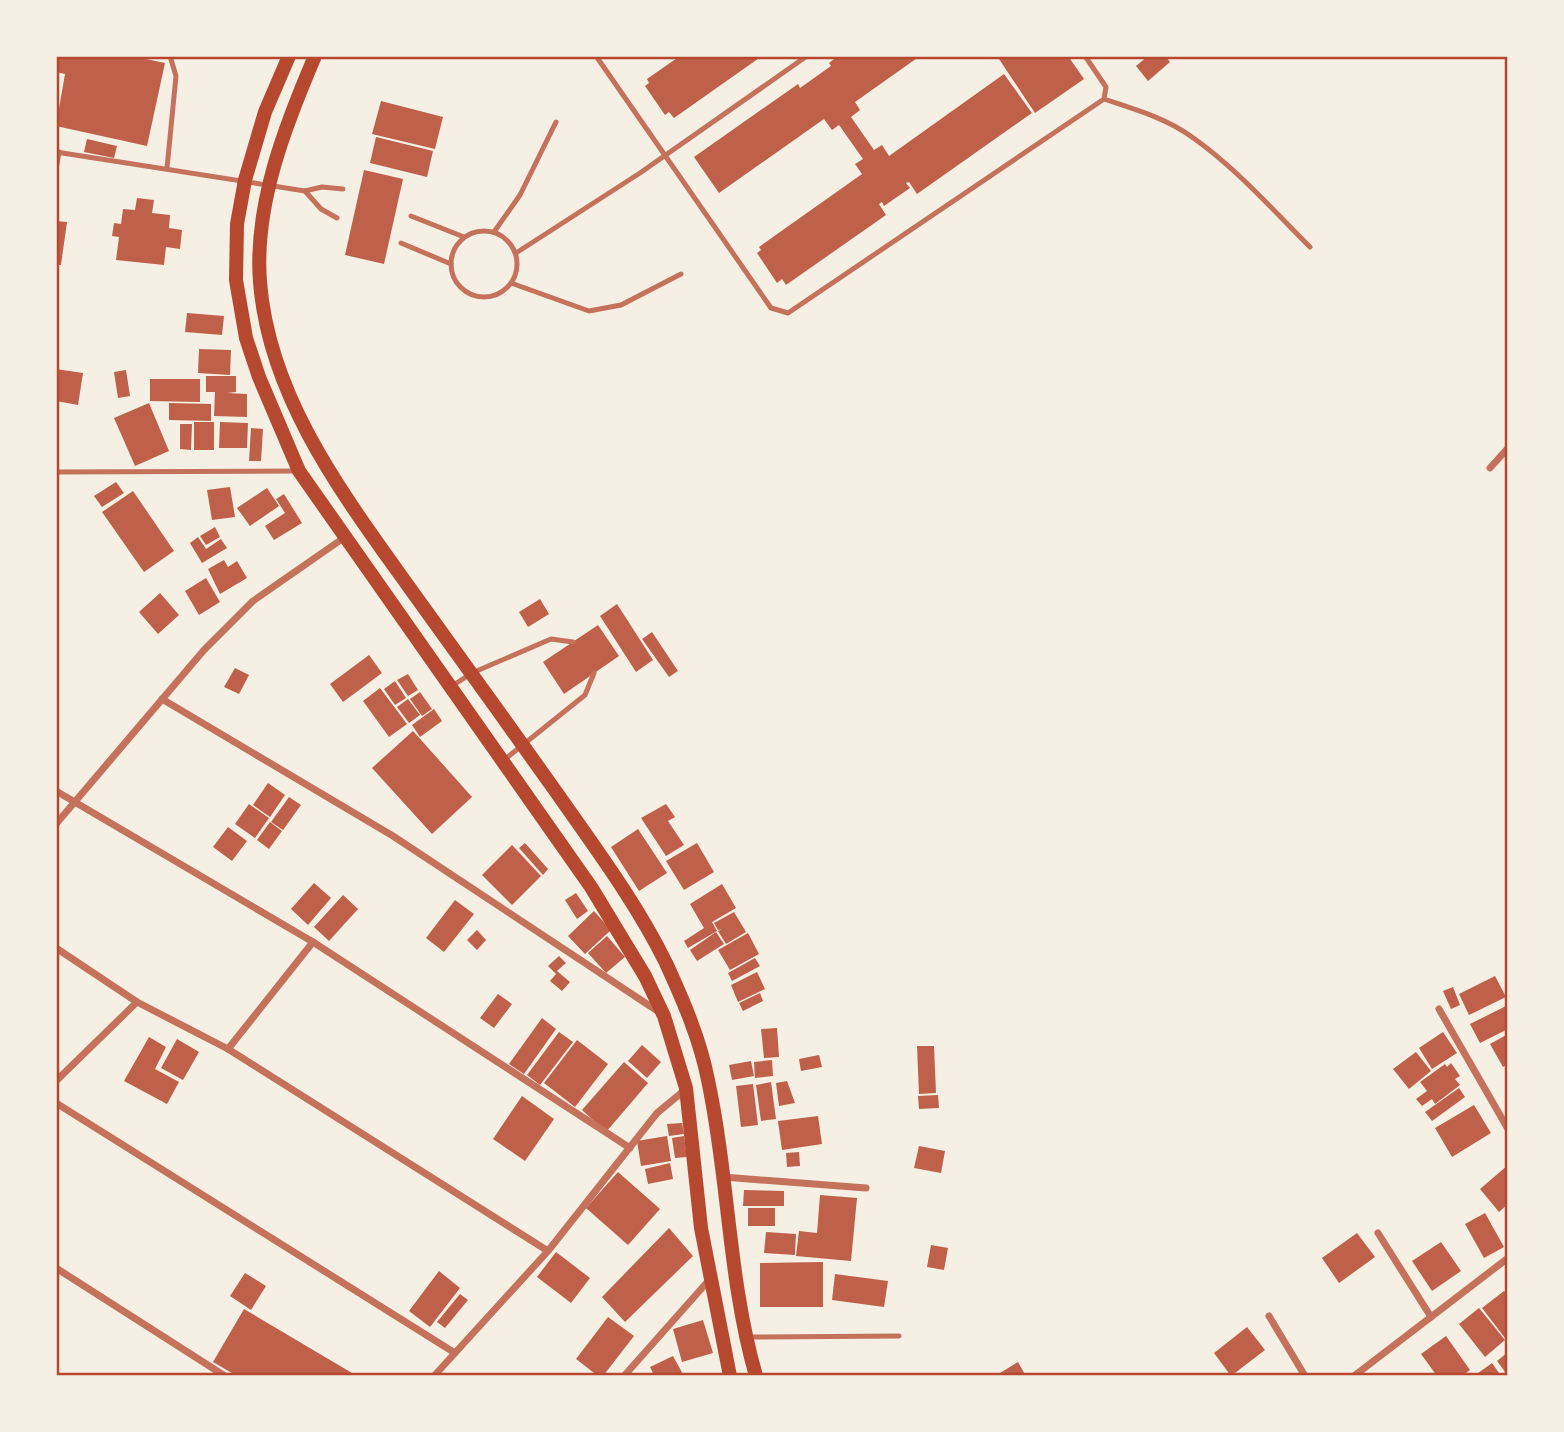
<svg xmlns="http://www.w3.org/2000/svg" width="1564" height="1432" viewBox="0 0 1564 1432" font-family="'PT Sans',sans-serif">
<style>
.building{fill:#bf614a}
.lines{fill:none;stroke-linecap:round;stroke-linejoin:round}
.service{stroke:#c5725c;stroke-width:5}
.minor{stroke:#c5725c;stroke-width:7}
.secondary{stroke:#b5482f;stroke-width:14}
.neatline{fill:none;stroke:#b5482f;stroke-width:2.5}
</style>
<rect width="100%" height="100%" fill="#f6efe4"/>
<!-- building -->
<g class="building">
<path d="M56 56H132L165 63 147 146 56 126 65 74 56 72Z"/>
<path d="M680 56H762L674 118 669 112 665 115 645 86 649 83 647 79Z"/>
<path d="M838 56H920L855 102 860 110 851 117 874 150 882 145 889 156 1004 74 1032 113 917 194 909 182 906 183 910 188 884 206 882 202 879 204 886 215 786 285 782 279 777 283 757 253 761 250 759 247 862 174 855 164 863 159 839 125 832 130 824 119 719 193 694 157 798 84 800 88 831 66 829 63Z"/>
<path d="M997 56H1068L1084 79 1035 113Z"/>
<path d="M1148 56H1165L1170 62 1148 81 1136 66Z"/>
<path d="M381 101 443 117 435 149 372 134Z"/>
<path d="M376 137 433 151 427 177 370 163Z"/>
<path d="M87 139 117 146 114 158 84 152Z"/>
<path d="M364 170 403 179 384 264 345 255Z"/>
<path d="M137 198 154 200 152 213 170 215 169 228 182 230 180 249 166 247 164 265 116 260 119 237 112 236 114 223 121 224 123 209 135 210Z"/>
<path d="M56 221 67 222 61 265H56Z"/>
<path d="M187 313 224 316 222 335 185 332Z"/>
<path d="M199 349 231 350 230 375 198 373Z"/>
<path d="M56 369 83 373 78 405 56 401Z"/>
<path d="M126 370 130 396 118 398 114 372Z"/>
<path d="M206 376H236V392L227 393 247 394V417L214 416 215 392H206Z"/>
<path d="M150 379H200V402L150 401Z"/>
<path d="M149 403 169 451 135 466 114 418Z"/>
<path d="M169 403 211 404V421L169 420Z"/>
<rect x="194" y="422" width="20" height="28"/>
<path d="M220 422 248 423 247 448H219Z"/>
<path d="M180 424H192L191 450 180 449Z"/>
<path d="M251 428 263 429 261 461H249Z"/>
<path d="M116 482 124 493 102 507 94 496Z"/>
<path d="M230 487 235 517 212 520 207 490Z"/>
<path d="M267 488 279 506 250 526 237 508Z"/>
<path d="M133 491 174 551 144 572 102 512Z"/>
<path d="M284 494 302 523 274 540 265 526 285 513 276 499Z"/>
<path d="M215 527 220 537 206 545 200 536Z"/>
<path d="M198 537 206 549 221 539 227 548 202 563 190 543Z"/>
<path d="M224 560 228 567 237 561 247 578 220 594 208 569Z"/>
<path d="M206 578 220 602 199 615 185 591Z"/>
<path d="M160 593 179 615 158 634 139 612Z"/>
<path d="M540 599 549 614 528 627 519 612Z"/>
<path d="M617 604 653 660 636 672 600 616Z"/>
<path d="M598 625 619 656 564 694 543 662Z"/>
<path d="M652 632 678 671 669 677 642 639Z"/>
<path d="M369 655 382 673 343 702 330 684Z"/>
<path d="M235 668 249 675 239 694 224 687Z"/>
<path d="M408 674 418 690 408 696 397 680Z"/>
<path d="M395 681 406 698 395 705 384 689Z"/>
<path d="M380 688 407 724 389 737 363 701Z"/>
<path d="M420 692 432 709 422 716 410 699Z"/>
<path d="M408 699 420 715 409 723 397 707Z"/>
<path d="M434 709 442 721 420 737 412 725Z"/>
<path d="M413 731 472 797 432 834 372 768Z"/>
<path d="M268 783 285 795 270 817 253 805Z"/>
<path d="M289 797 301 805 283 830 271 822Z"/>
<path d="M249 804 269 818 255 838 235 824Z"/>
<path d="M666 804 675 817 668 821 684 845 666 856 641 818Z"/>
<path d="M270 822 282 831 269 849 257 840Z"/>
<path d="M228 827 247 841 232 861 213 847Z"/>
<path d="M638 829 667 873 639 891 611 847Z"/>
<path d="M525 843 548 869 543 875 519 848Z"/>
<path d="M697 843 714 872 684 890 666 861Z"/>
<path d="M512 845 541 876 512 905 482 875Z"/>
<path d="M314 883 331 898 308 925 291 909Z"/>
<path d="M722 884 736 908 712 922 717 931 688 948 684 941 704 928 690 904Z"/>
<path d="M576 893 588 911 577 919 565 900Z"/>
<path d="M343 895 358 909 329 941 314 927Z"/>
<path d="M455 900 474 914 444 952 426 938Z"/>
<path d="M594 911 611 930 585 954 568 936Z"/>
<path d="M734 912 746 932 726 944 718 931 722 929 718 930 714 923Z"/>
<path d="M477 930 486 940 477 950 467 940Z"/>
<path d="M716 932 724 944 697 961 690 950Z"/>
<path d="M748 933 759 954 730 970 718 950Z"/>
<path d="M607 936 625 957 606 973 588 953Z"/>
<path d="M559 956 566 963 557 971 570 982 562 991 550 981 556 974 548 966Z"/>
<path d="M755 958 760 966 732 981 728 973Z"/>
<path d="M757 972 765 989 738 1002 731 985Z"/>
<path d="M1495 976 1506 997 1469 1015 1459 994Z"/>
<path d="M1453 987 1460 1005 1451 1009 1443 991Z"/>
<path d="M760 993 763 1001 743 1011 739 1003Z"/>
<path d="M498 994 512 1004 494 1028 480 1018Z"/>
<path d="M1508 1005V1029L1480 1043 1470 1024Z"/>
<path d="M542 1018 556 1029 524 1074 509 1064Z"/>
<path d="M777 1028 779 1057 764 1058 761 1029Z"/>
<path d="M559 1032 573 1042 540 1085 527 1075Z"/>
<path d="M1443 1032 1457 1053 1432 1069 1419 1048Z"/>
<path d="M1508 1034V1064L1503 1067 1490 1044Z"/>
<path d="M149 1037 166 1047 155 1069 179 1082 167 1104 124 1081Z"/>
<path d="M177 1039 199 1052 183 1080 161 1068Z"/>
<path d="M577 1040 608 1064 575 1107 544 1083Z"/>
<path d="M642 1045 661 1062 647 1078 628 1061Z"/>
<path d="M917 1046H934L936 1093 919 1094Z"/>
<path d="M1416 1052 1431 1071 1409 1089 1393 1069Z"/>
<path d="M819 1055 822 1067 801 1071 799 1059Z"/>
<path d="M772 1060 773 1076 755 1078 754 1062Z"/>
<path d="M751 1061 754 1076 732 1080 729 1065Z"/>
<path d="M624 1062 648 1083 606 1132 582 1110Z"/>
<path d="M1451 1063 1460 1076 1455 1079 1460 1085 1435 1104 1432 1099 1422 1106 1416 1099 1427 1091 1420 1082 1445 1064 1447 1067Z"/>
<path d="M787 1081 795 1103 779 1106 776 1083Z"/>
<path d="M771 1082 776 1119 761 1121 756 1085Z"/>
<path d="M753 1084 758 1125 741 1127 736 1086Z"/>
<path d="M1459 1088 1465 1097 1432 1121 1425 1112Z"/>
<path d="M938 1095 939 1108 919 1109 918 1096Z"/>
<path d="M522 1096 554 1119 525 1161 493 1139Z"/>
<path d="M1474 1105 1491 1133 1452 1157 1435 1128Z"/>
<path d="M818 1116 822 1144 782 1150 778 1121Z"/>
<path d="M682 1123 684 1134 669 1136 667 1124Z"/>
<path d="M667 1136 671 1161 641 1166 637 1141Z"/>
<path d="M684 1136 687 1157 675 1158 672 1138Z"/>
<path d="M919 1146 945 1151 941 1173 914 1168Z"/>
<path d="M799 1152 800 1166 787 1167 786 1153Z"/>
<path d="M670 1163 673 1179 648 1184 645 1169Z"/>
<path d="M1508 1165V1204L1499 1212 1480 1189Z"/>
<path d="M618 1172 660 1209 628 1245 586 1208Z"/>
<path d="M744 1190 784 1191V1206H743Z"/>
<path d="M820 1195 857 1198 851 1261 796 1256 799 1231 817 1233Z"/>
<rect x="748" y="1208" width="27" height="18"/>
<path d="M1485 1213 1504 1247 1484 1258 1465 1224Z"/>
<path d="M669 1228 693 1256 625 1322 602 1297Z"/>
<path d="M766 1232 796 1234 795 1255 764 1253Z"/>
<path d="M1357 1233 1375 1257 1339 1283 1322 1258Z"/>
<path d="M1441 1242 1461 1271 1432 1291 1412 1261Z"/>
<path d="M931 1245 948 1248 944 1270 927 1267Z"/>
<path d="M556 1252 590 1278 571 1303 537 1277Z"/>
<path d="M823 1262V1307H760V1263Z"/>
<path d="M439 1271 460 1288 430 1327 409 1311Z"/>
<path d="M245 1273 266 1286 251 1310 230 1296Z"/>
<path d="M835 1274 888 1281 884 1307 832 1300Z"/>
<path d="M1504 1291 1508 1296V1342L1482 1308Z"/>
<path d="M460 1294 468 1300 445 1328 437 1322Z"/>
<path d="M1479 1308 1505 1340 1485 1357 1459 1324Z"/>
<path d="M244 1309 352 1373 351 1376H237L213 1362Z"/>
<path d="M608 1317 634 1336 603 1376H598L576 1359Z"/>
<path d="M703 1320 713 1353 682 1362 673 1329Z"/>
<path d="M1247 1327 1265 1350 1231 1376 1214 1353Z"/>
<path d="M1446 1336 1470 1370 1462 1376H1437L1421 1354Z"/>
<path d="M1508 1352V1376L1497 1361Z"/>
<path d="M673 1356 684 1376H647L653 1373 650 1367Z"/>
<path d="M1018 1362 1026 1376H995Z"/>
<path d="M1492 1363 1501 1376H1474Z"/>
</g>
<g class="lines">
<!-- service -->
<g class="service">
<path d="M596 56 771 308 788 313 1104 99 1106 87 1085 56"/>
<path d="M1104 99C1134 109 1166 118 1192 137 1236 168 1272 209 1310 247"/>
<path d="M56 152 305 191 322 187 343 189"/>
<path d="M167 168 176 76 170 56"/>
<path d="M56 169 59 152"/>
<path d="M305 191 321 209 337 218"/>
<path d="M411 216 464 237"/>
<circle cx="484" cy="264" r="33"/>
<path d="M494 232 520 195 556 122"/>
<path d="M401 243 451 264"/>
<path d="M516 253 640 173 807 56"/>
<path d="M511 283 589 311 621 305 681 274"/>
<path d="M56 472 296 471"/>
<path d="M452 686 472 673 551 639 573 642"/>
<path d="M504 760 585 695 594 673"/>
<path d="M748 1337 899 1336"/>
</g>
<!-- minor -->
<g class="minor">
<path d="M1490 468 1508 448"/>
<path d="M162 699 393 836 659 1012"/>
<path d="M56 791 313 942 630 1148"/>
<path d="M56 824 204 650 253 601 345 537"/>
<path d="M56 948 137 1002 228 1049 548 1251"/>
<path d="M1439 1009 1508 1129"/>
<path d="M228 1049 313 942"/>
<path d="M56 1081 137 1002"/>
<path d="M56 1103 455 1353"/>
<path d="M723 1177 866 1188"/>
<path d="M1378 1233 1431 1317"/>
<path d="M56 1268 225 1376"/>
<path d="M1269 1316 1305 1376"/>
<path d="M434 1376 548 1251 657 1113 686 1089"/>
<path d="M624 1376 710 1279"/>
<path d="M1354 1376 1508 1258"/>
</g>
<!-- secondary -->
<g class="secondary">
<path d="M289 56 265 112 245 180 237 224 236 280 246 338 259 377 299 471 591 887 645 976 664 1016 686 1088 701 1228 730 1376"/>
<path d="M315 56C285 126 254 205 260 282 269 398 344 496 409 587 460 657 509 726 559 796 596 849 637 904 666 963 683 1000 700 1039 708 1080 729 1178 728 1279 756 1376"/>
</g>
</g>
<!-- border -->
<rect width="1564" height="1432" fill="none" stroke="#f6efe4" stroke-width="116"/>
<rect x="58" y="58" width="1448" height="1316" class="neatline"/>
</svg>
